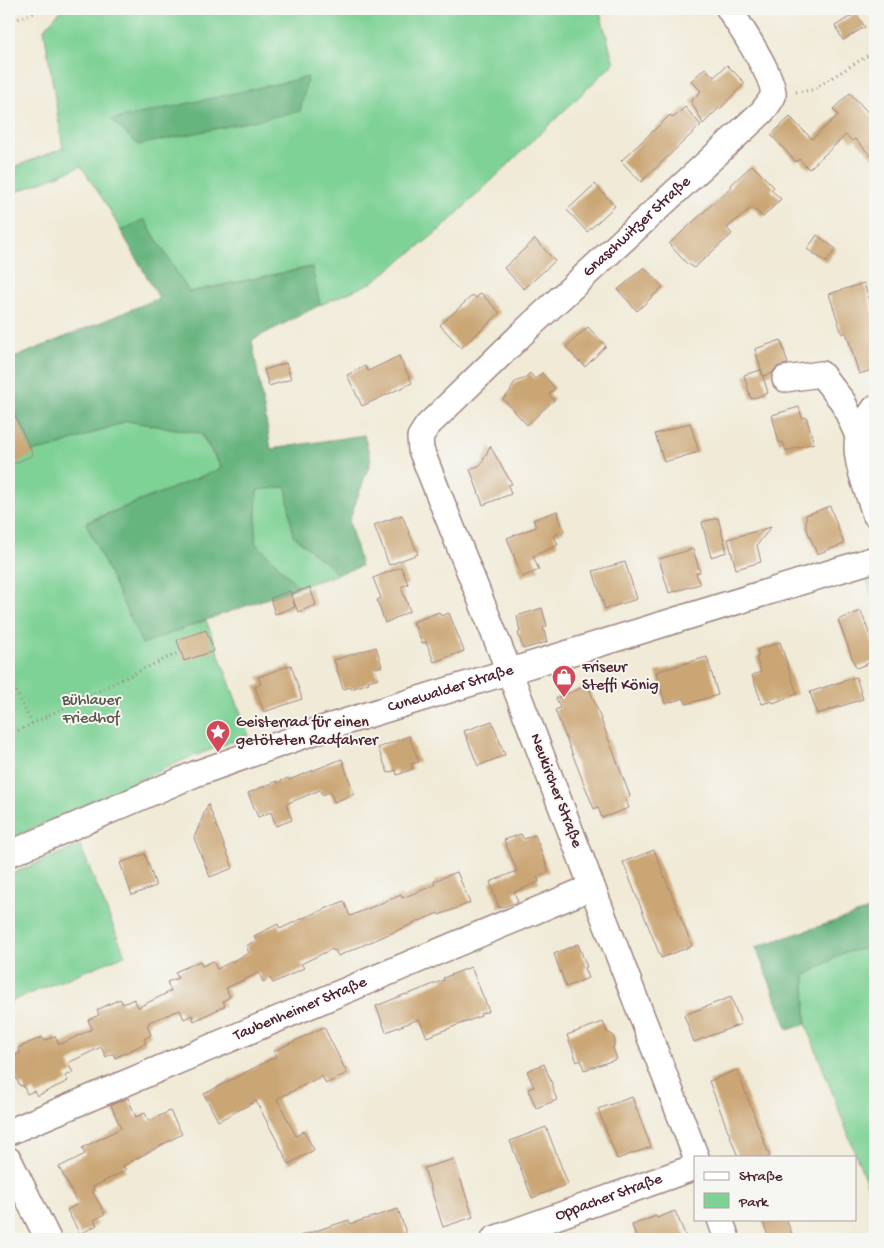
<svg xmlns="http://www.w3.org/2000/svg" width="884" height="1248" viewBox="0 0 884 1248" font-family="'Gochi Hand',sans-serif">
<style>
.green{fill:#7ed295;stroke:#647860}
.forest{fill:#66b47e;stroke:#586a54}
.building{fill:#cba674}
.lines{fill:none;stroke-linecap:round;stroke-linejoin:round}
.minor-casing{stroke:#9d8480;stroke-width:28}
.path{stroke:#9d8480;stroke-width:3;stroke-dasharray:1 4;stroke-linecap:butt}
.minor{stroke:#fff;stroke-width:25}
.labels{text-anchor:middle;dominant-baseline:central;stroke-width:4;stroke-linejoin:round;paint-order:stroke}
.street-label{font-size:16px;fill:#4a1f2b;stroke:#f6f6f2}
.poi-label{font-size:16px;fill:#4a1f2b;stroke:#f6f6f2;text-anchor:start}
.park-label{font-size:16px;fill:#5a554b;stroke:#f6f6f2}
</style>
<rect width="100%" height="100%" fill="#f6f6f2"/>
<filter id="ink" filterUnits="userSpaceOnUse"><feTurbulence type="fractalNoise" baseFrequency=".02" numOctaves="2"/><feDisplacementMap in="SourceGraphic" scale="10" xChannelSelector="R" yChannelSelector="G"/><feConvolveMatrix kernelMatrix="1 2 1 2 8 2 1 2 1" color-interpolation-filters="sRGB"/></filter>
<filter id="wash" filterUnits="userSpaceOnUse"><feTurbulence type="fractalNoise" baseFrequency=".0096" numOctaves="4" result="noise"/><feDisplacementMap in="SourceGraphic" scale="20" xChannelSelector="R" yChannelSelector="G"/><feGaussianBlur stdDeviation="1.12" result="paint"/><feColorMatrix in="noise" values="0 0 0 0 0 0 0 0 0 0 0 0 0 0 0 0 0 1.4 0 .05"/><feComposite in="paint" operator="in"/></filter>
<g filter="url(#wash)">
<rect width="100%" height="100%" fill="#f0ead6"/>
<!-- green -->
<g class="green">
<path d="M62 9H599L614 63 443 227 421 245 371 283 320 305 311 267 189 292 144 220 121 231 108 207 81 166 9 195V169L63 148 44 29Z"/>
<path d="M127 421 200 433 222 469 86 522 142 644 206 620 249 735 184 760 9 839V456L54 447Z"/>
<path d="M287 486 293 535 338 574 299 587 255 542 257 490Z"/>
<path d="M875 572V604L865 576Z"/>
<path d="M80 845 125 955 9 1002V875Z"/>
<path d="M875 946V1205L806 1024 805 976 843 953Z"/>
</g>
<!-- forest -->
<g class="forest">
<path d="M308 77 300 111 138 145 112 120Z"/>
<path d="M144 219 189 292 312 267 320 305 252 340 271 449 364 435 371 460 349 521 361 566 338 574 293 535 286 487 257 490 255 542 299 587 206 620 142 644 86 523 222 468 201 433 127 421 54 447 9 456V360L159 298 121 231Z"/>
<path d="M875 908V946L843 953 805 976 806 1024 788 1030 756 947Z"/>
</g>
<g id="blocks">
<!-- building -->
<g class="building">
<path d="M856 13 865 27 843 40 835 26Z"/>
<path d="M727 65 745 83 720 109 719 108 703 124 691 101 701 91 691 81 705 68 714 77Z"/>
<path d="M850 93 875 120V160L855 139 852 141 846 135 809 169 799 159 796 162 771 135 790 117 812 139 838 115 833 109Z"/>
<path d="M685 107 701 125 641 182 621 161 670 115 673 118Z"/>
<path d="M752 165 774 187 771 190 781 199 763 217 752 207 727 228 732 234 694 268 689 264 688 265 669 244 732 186 731 185Z"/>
<path d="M595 184 615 206 587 232 567 210Z"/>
<path d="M817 235 836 249 826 262 807 249Z"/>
<path d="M535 239 555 261 524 289 504 268Z"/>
<path d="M644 267 663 287 637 311 618 290Z"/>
<path d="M864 283 875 319V369L859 374 846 332 842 334 829 294Z"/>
<path d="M481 293 500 313 461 348 440 325 473 295 476 298Z"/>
<path d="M588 327 606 346 585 367 580 361 579 362 566 347Z"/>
<path d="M781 340 788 364 777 367 772 373 763 376 755 349Z"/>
<path d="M399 356 412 383 362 406 347 375 365 366 368 371Z"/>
<path d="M286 363 291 379 269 386 264 370Z"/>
<path d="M761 370 768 393 751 399 744 375Z"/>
<path d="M530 373 535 379 542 373 555 388 549 394 554 400 527 425 503 399 510 392 514 383 517 381 524 379Z"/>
<path d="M9 402 33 455 9 466Z"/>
<path d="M799 407 802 418 806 417 814 443 786 451 783 442 779 443 772 415Z"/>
<path d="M690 423 699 452 664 462 655 434Z"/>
<path d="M490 446 512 484 508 485 511 494 483 505 470 469 481 465Z"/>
<path d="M830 506 844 544 817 554 806 527V515Z"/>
<path d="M557 511 564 531 554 535 558 545 533 556 539 570 522 577 507 538 536 527 533 520Z"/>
<path d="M402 515 418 554 389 565 374 525Z"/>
<path d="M718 518 727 552 711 557 702 522Z"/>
<path d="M771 527 757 545 761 562 736 569 728 539Z"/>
<path d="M693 549 700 572 696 573 700 584 669 593 659 559Z"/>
<path d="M625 562 637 599 605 609 593 571Z"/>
<path d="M401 567 408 584 401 587 410 611 385 623 377 600 381 598 373 578Z"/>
<path d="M310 587 316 605 298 612 291 594Z"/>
<path d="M290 591 295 607 275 614 270 598Z"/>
<path d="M542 608 547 626 543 627 547 642 523 649 518 633 520 632 517 616Z"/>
<path d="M861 611 875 649V661L856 668 838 620Z"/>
<path d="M439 612 441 616 449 613 464 651 434 662 426 642 422 643 413 622Z"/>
<path d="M206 630 214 651 184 661 177 640Z"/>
<path d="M780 642 797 694 773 703 772 701 762 704 752 675 761 672 756 657 759 656 757 650Z"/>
<path d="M376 647 382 666 375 668 378 678 368 681 369 683 351 689V687L343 689 334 660Z"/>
<path d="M707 657 718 695 686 704 684 698 665 704 656 672Z"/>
<path d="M291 665 302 699 264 712 255 687 261 684 258 677Z"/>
<path d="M856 677 863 699 817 714 810 692Z"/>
<path d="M588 685 630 796 625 798 629 808 602 818 598 807 594 809 555 710 560 708 556 698Z"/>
<path d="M492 721 505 755 478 766 464 731Z"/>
<path d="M409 736 419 762 411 764 413 769 397 775 396 770 388 773 378 748Z"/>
<path d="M342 759 354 794 334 802 330 792 322 795 320 790 286 804 292 820 276 826 271 812 258 817 248 793 277 781V783L288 778 289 780Z"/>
<path d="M208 804 233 868 210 877 194 838Z"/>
<path d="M521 834 524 839 535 835 549 872 537 876 539 882 514 892 518 902 499 908 490 882 517 871 504 840Z"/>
<path d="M654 850 692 946 661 958 623 862Z"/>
<path d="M145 854 156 886 132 895 120 863Z"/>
<path d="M457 872 470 903 439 915 438 913 338 956 335 950 333 951 332 949 301 964 304 968 273 983 270 978 263 982 259 973 226 988 230 997 223 1001 225 1006 194 1021 192 1015 184 1019 180 1010 149 1022V1024L147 1025 151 1035 144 1039 146 1043 115 1058 113 1053 106 1057 101 1047 68 1063 73 1073 65 1076 68 1081 37 1096 34 1091 27 1094 23 1085 20 1086 11 1068 14 1066 10 1058 20 1053 18 1048 42 1037 44 1041 55 1036 59 1044 63 1043 92 1029 88 1020 99 1015 97 1010 120 999 123 1004 134 999 138 1007 141 1006 171 991 167 982 178 978 175 972 200 961 202 966 213 961 217 969 249 953 246 946 256 940 254 936 278 924 280 929 301 919 344 901 350 916 401 895 402 898 435 885 434 881Z"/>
<path d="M578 944 587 967 584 968 588 978 566 987 554 954Z"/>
<path d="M471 967 489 1011 480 1014 481 1016 427 1037 419 1019 386 1032 376 1006 406 994V995L444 980 443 978Z"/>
<path d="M731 997 741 1024 694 1042 684 1015Z"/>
<path d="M603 1022 607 1032 613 1035 615 1041 613 1048 617 1059 584 1070 581 1060 577 1062 567 1035Z"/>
<path d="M324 1027 347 1073 326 1084 322 1076 277 1099 296 1136 304 1131 314 1150 289 1164 256 1101 218 1121 204 1094 277 1056 274 1051Z"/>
<path d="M544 1064 554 1089 553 1090 557 1100 536 1108 528 1089 534 1087 527 1071Z"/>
<path d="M737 1070 770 1157H738L709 1081Z"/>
<path d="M632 1097 651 1147 617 1159 598 1109Z"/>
<path d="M128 1098 136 1117 145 1113 149 1121 170 1111 182 1134 123 1166 126 1170 93 1187 94 1190 92 1191 105 1214 94 1220 97 1225 80 1234 67 1210 78 1204 59 1167 85 1154 82 1148 121 1128 111 1105Z"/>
<path d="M546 1127 568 1184 532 1198 510 1141Z"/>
<path d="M454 1159 473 1217 443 1227 424 1168Z"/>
<path d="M398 1209 408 1239H300V1236L349 1220 350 1224Z"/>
<path d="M675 1211 687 1239H637L632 1225 656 1216 657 1218Z"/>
<path d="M762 1219H786L794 1239H769Z"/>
</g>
</g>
</g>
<g filter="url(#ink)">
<use href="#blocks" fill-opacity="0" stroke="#9d8480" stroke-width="1"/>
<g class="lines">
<defs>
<g id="minor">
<path d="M785 379 821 374 843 402 858 436"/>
<path d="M875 408C869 416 863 425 859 435 851 453 869 495 875 514"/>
<path id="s1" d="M9 854 195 774 325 728 875 559"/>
<path id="s2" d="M9 1132 592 887"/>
<path id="s3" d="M696 1157 509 671 421 450 420 437 427 426 529 327 762 112C766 107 771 101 773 96 776 79 739 25 729 9"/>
<path d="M9 1160 48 1239"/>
<path d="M720 1219 727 1239"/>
<path id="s4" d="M494 1239 695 1167"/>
</g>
</defs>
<!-- minor casing -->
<use href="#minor" class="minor-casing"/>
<!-- path -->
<g class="path">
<path d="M9 22 34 13 40 9"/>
<path d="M796 92 812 90 875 51"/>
<path d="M9 678 32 724"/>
<path d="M9 735 143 669 178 653"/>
</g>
<!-- minor -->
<use href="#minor" class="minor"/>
</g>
</g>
<!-- icons -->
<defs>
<symbol id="shop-pin" viewBox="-11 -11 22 30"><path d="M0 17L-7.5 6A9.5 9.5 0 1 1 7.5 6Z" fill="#d1495b" stroke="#f6f6f2"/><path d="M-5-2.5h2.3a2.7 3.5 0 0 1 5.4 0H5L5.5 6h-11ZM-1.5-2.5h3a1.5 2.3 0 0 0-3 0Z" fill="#fff"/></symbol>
<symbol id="sight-pin" viewBox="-11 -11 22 30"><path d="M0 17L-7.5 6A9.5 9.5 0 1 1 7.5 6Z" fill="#d1495b" stroke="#f6f6f2"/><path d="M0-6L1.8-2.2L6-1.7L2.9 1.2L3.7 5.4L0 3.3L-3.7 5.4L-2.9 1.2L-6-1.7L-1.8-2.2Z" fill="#fff"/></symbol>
</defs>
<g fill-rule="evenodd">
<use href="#shop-pin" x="550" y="663" width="28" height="38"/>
<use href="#sight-pin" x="204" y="718" width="28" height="38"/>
</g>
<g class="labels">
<!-- street labels -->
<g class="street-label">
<text stroke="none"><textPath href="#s3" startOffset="1074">Gnaschwitzer Straße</textPath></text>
<text stroke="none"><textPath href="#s1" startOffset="472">Cunewalder Straße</textPath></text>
<text transform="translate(555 791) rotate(69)">Neukircher Straße</text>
<text stroke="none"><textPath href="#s2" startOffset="316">Taubenheimer Straße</textPath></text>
<text stroke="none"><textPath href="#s4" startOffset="122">Oppacher Straße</textPath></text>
</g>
<!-- poi labels -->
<g class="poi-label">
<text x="582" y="668">Friseur<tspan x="582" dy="18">Steffi König</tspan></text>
<text x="236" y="723">Geisterrad für einen<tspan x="236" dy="18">getöteten Radfahrer</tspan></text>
</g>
<!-- park labels -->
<g class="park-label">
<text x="91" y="701">Bühlauer<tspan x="91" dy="18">Friedhof</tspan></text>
</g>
</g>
<!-- margin -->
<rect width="884" height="1248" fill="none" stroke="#f6f6f2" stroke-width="30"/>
<!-- legend -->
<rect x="694" y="1156" width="162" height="65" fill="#f6f6f2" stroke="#b1a0a2"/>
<rect x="704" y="1172" width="25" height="8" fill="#ffffff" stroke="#b1a0a2"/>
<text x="739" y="1180" font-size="15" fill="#4a1f2b">Straße</text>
<rect x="704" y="1193" width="25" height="15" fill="#7ed295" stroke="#b1a0a2"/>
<text x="739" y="1206" font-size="15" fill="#4a1f2b">Park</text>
</svg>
